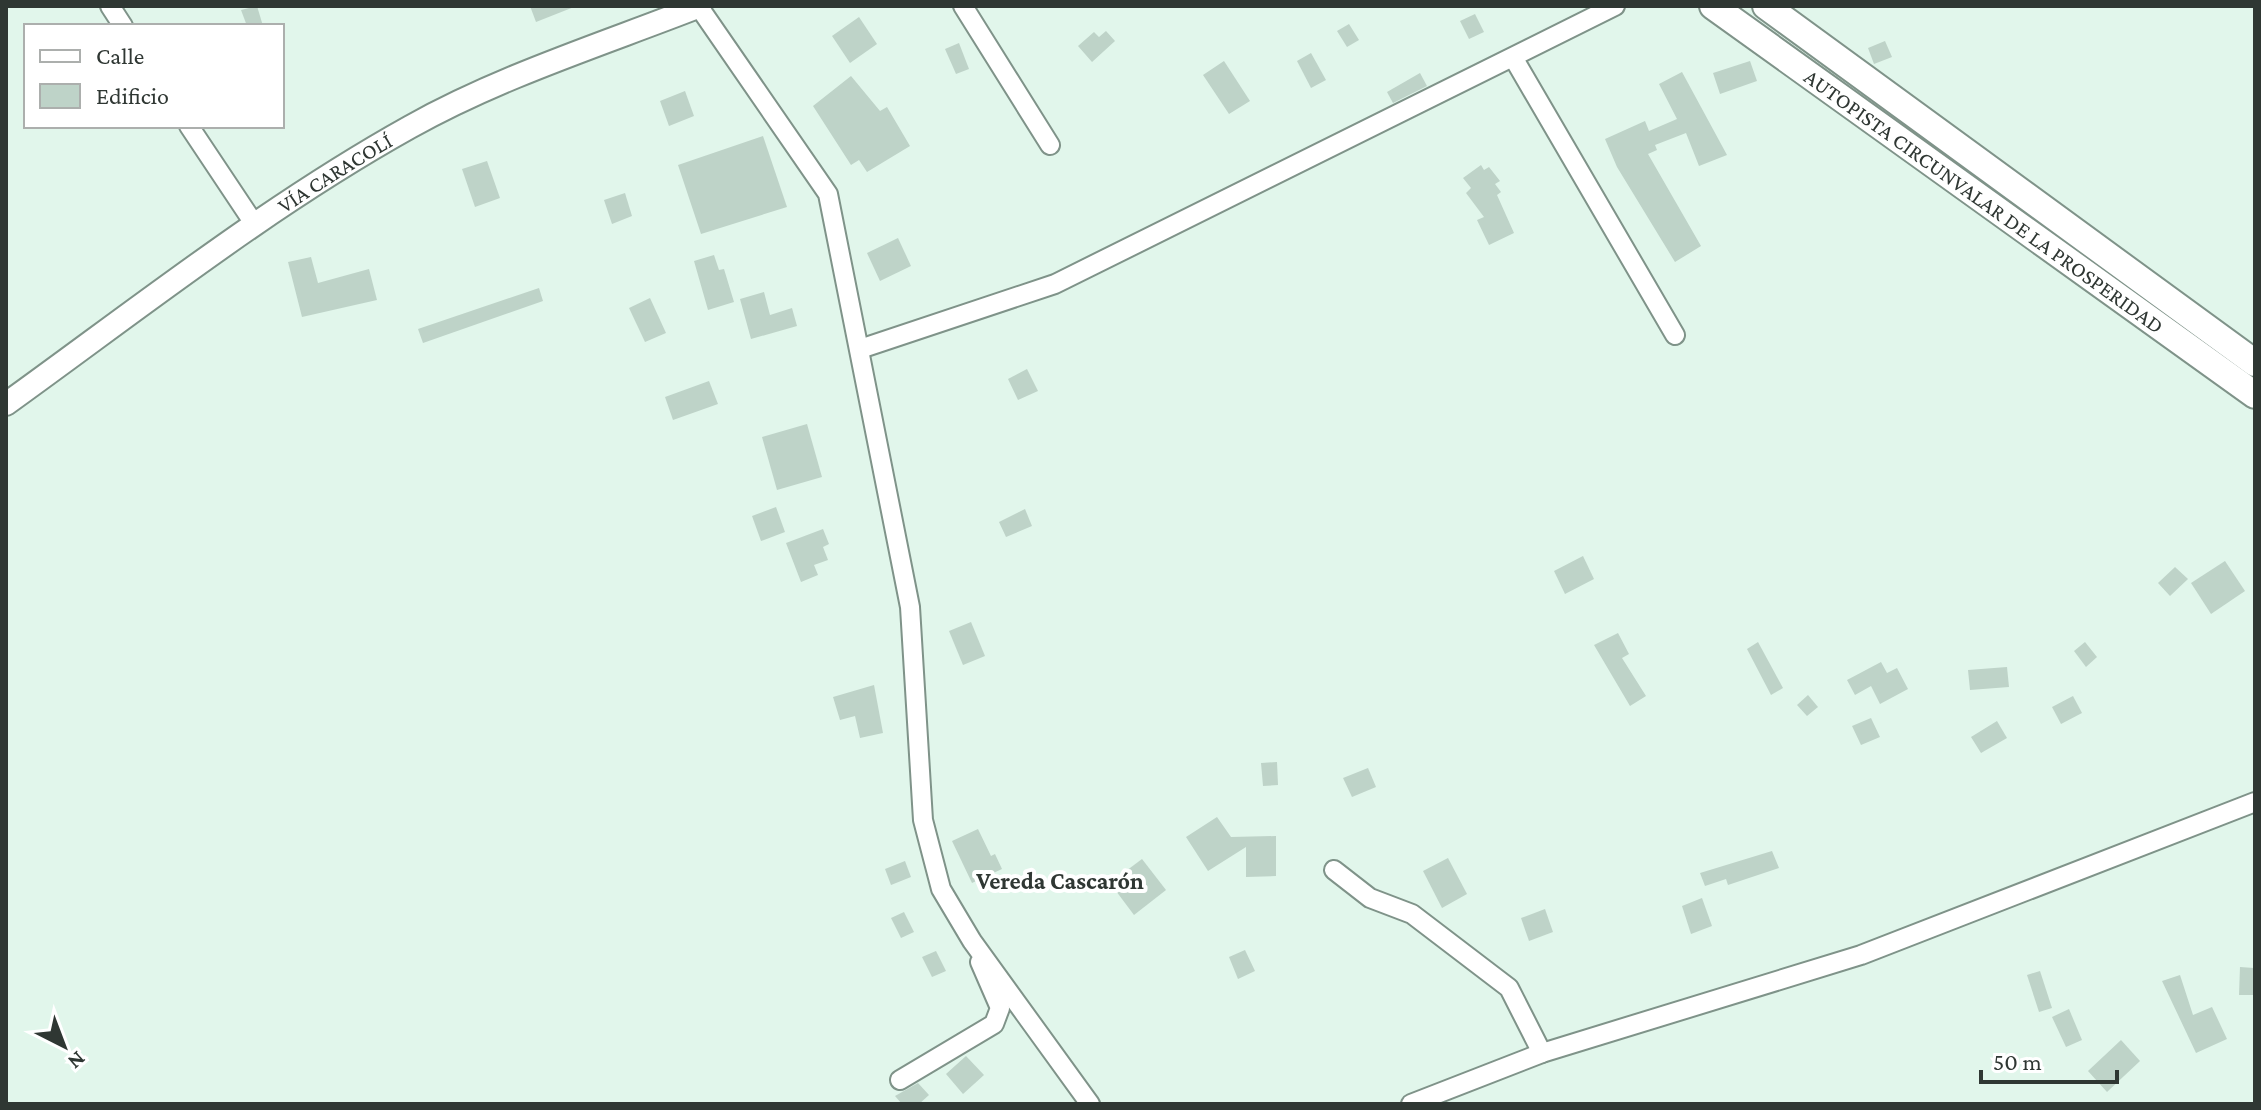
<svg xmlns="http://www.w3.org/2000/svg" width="2261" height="1110" viewBox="0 0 2261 1110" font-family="'Crimson Pro',serif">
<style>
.building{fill:#bed3c8}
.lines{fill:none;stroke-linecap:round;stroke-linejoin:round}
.minor-casing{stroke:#7f9389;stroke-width:22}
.major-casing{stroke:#7f9389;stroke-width:26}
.highway-casing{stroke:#7f9389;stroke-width:30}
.minor{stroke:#fff;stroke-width:18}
.major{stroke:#fff;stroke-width:22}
.highway{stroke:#fff;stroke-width:26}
.labels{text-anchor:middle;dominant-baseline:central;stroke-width:8;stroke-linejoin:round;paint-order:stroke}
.street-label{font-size:22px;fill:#2f3733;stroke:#fff}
.neighbourhood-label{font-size:24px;font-weight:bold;fill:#2f3733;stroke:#fff}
</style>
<rect width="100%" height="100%" fill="#e1f6eb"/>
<!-- building -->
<g class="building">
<path d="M257 6 263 26H247L241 10Z"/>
<path d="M530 6H573L574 7 536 22Z"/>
<path d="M1475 14 1484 32 1469 39 1460 21Z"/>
<path d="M859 17 877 44 850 63 832 36Z"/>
<path d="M1349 24 1359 40 1347 47 1337 31Z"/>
<path d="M1106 31 1115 41 1092 62 1078 46 1094 32 1099 37Z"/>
<path d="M1885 41 1892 57 1874 64 1868 48Z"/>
<path d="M959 43 969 69 956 74 945 49Z"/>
<path d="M1311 53 1326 80 1311 88 1297 61Z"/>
<path d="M1224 61 1250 101 1229 114 1203 75Z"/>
<path d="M1750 61 1757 81 1720 94 1713 73Z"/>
<path d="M1682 72 1727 155 1699 166 1686 133 1655 145 1657 150 1648 154 1701 246 1675 262 1617 167 1605 139 1645 121 1649 131 1677 119 1659 84Z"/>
<path d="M1420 73 1427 86 1393 103 1387 92Z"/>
<path d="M851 76 880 111 887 107 910 146 867 172 859 160 851 165 813 106Z"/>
<path d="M685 91 694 116 669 126 660 101Z"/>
<path d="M763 136 787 207 701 234 678 165Z"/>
<path d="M487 161 500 198 475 207 462 169Z"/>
<path d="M1481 165 1484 170 1489 167 1500 181 1495 184 1501 192 1497 195 1514 233 1489 245 1477 220 1484 217 1466 193 1471 188 1463 178Z"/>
<path d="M625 193 632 216 612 224 604 200Z"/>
<path d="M898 238 911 266 880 281 867 253Z"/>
<path d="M714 255 719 270 724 269 734 302 708 310 694 261Z"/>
<path d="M311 257 318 283 369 269 377 300 302 317 288 262Z"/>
<path d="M539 288 543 301 423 343 418 329Z"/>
<path d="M764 292 770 315 792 308 797 326 751 339 740 299Z"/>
<path d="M650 298 666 333 645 342 629 308Z"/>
<path d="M1027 369 1038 391 1018 400 1008 379Z"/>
<path d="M709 381 718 404 673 420 665 397Z"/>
<path d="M807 424 822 477 777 490 762 437Z"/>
<path d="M776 507 785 532 761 541 752 516Z"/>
<path d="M1025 509 1032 526 1006 537 999 522Z"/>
<path d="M823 529 829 544 823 547 828 560 814 565 818 575 801 582 786 543Z"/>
<path d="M1583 556 1594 579 1565 594 1554 571Z"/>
<path d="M2225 561 2245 591 2211 614 2191 583Z"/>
<path d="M2175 567 2188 579 2170 596 2158 583Z"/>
<path d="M971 622 985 656 963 665 949 631Z"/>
<path d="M1618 633 1629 654 1622 658 1646 696 1630 706 1594 645Z"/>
<path d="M1758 642 1783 688 1771 695 1747 649Z"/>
<path d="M2085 642 2097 657 2086 667 2074 651Z"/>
<path d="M1881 662 1887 673 1897 668 1908 689 1880 704 1871 686 1855 695 1847 680Z"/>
<path d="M2007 667 2009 687 1970 690 1968 670Z"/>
<path d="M874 685 883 733 860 738 855 716 840 720 833 697Z"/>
<path d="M1808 695 1818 707 1807 716 1797 705Z"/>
<path d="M2073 696 2082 713 2061 724 2052 707Z"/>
<path d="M1871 718 1880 737 1861 745 1852 726Z"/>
<path d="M1997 721 2007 738 1981 753 1971 737Z"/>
<path d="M1277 762 1278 785 1263 786 1261 763Z"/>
<path d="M1368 768 1376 787 1352 797 1343 778Z"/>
<path d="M1217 817 1231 837 1276 836V876L1246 877V847L1208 871 1186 837Z"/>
<path d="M978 829 991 856 995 854 1002 869 972 883 952 841Z"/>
<path d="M1772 851 1779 868 1728 885 1726 879 1705 886 1700 873Z"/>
<path d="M1448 858 1467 894 1442 908 1423 871Z"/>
<path d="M1142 859 1166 890 1134 915 1110 883Z"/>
<path d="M905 861 911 877 891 885 885 869Z"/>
<path d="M1702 898 1712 926 1691 934 1682 906Z"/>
<path d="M1545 909 1553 932 1529 941 1521 918Z"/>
<path d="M904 912 914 932 901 938 891 918Z"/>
<path d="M1245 950 1255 971 1238 979 1229 957Z"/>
<path d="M936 951 946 971 932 977 922 957Z"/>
<path d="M2240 967 2254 968 2253 995H2239Z"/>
<path d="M2040 971 2052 1008 2039 1012 2027 975Z"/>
<path d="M2180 975 2193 1015 2212 1007 2227 1039 2196 1053 2162 981Z"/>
<path d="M2069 1009 2082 1040 2066 1047 2052 1017Z"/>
<path d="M2121 1040 2140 1061 2107 1092 2088 1071Z"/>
<path d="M966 1056 984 1075 963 1094 946 1074Z"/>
<path d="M918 1083 929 1095 919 1104H902L895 1096Z"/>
</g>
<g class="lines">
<defs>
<g id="minor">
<path d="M110 6 123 26"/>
<path d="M963 6 1050 145"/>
<path d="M699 7 828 194 910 607 923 820 941 889 972 941 1090 1104"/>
<path d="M1514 59 1675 335"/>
<path d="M189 126 255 225"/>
<path d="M860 349 1055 284 1615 6"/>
<path d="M1334 870 1370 898 1412 914 1509 988 1542 1053"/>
<path d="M900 1080 994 1024 1000 1008 980 962"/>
<path d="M1411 1104 1542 1053 1861 955 2255 802"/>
</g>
<g id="major">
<path id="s1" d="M6 404C138 309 268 206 410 127 501 76 603 44 700 6"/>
</g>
<g id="highway">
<path id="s2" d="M1713 6 2255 395"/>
<path d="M1766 6 2255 363"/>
</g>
</defs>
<!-- minor casing -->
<use href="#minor" class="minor-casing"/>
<!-- major casing -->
<use href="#major" class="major-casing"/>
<!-- highway casing -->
<use href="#highway" class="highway-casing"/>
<!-- minor -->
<use href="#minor" class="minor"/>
<!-- major -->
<use href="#major" class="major"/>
<!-- highway -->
<use href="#highway" class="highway"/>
</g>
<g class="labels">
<!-- street labels -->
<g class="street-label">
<text stroke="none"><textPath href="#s1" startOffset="402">VÍA CARACOLÍ</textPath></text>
<text stroke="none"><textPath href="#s2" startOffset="334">AUTOPISTA CIRCUNVALAR DE LA PROSPERIDAD</textPath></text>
</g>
<!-- neighbourhood labels -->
<g class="neighbourhood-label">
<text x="1060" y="880">Vereda Cascarón</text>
</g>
</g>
<!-- border -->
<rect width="2261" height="1110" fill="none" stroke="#2f3733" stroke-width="16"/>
<!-- legend -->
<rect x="24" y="24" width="260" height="104" fill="#ffffff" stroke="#acafad" stroke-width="2"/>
<rect x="40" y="50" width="40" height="12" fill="#ffffff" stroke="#acafad" stroke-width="2"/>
<text x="96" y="64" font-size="24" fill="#2f3733">Calle</text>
<rect x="40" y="84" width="40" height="24" fill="#bed3c8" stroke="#acafad" stroke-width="2"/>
<text x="96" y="104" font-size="24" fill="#2f3733">Edificio</text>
<!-- north arrow -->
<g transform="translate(64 1046) rotate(138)" stroke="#ffffff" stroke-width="6" paint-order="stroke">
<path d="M0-6L14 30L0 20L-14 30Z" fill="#2f3733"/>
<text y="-12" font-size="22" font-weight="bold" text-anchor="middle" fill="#2f3733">N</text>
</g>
<!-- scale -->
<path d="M1981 1070v12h136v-12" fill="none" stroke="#2f3733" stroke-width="4"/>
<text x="1993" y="1070" font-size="24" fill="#2f3733" stroke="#ffffff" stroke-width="6" paint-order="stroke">50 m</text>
</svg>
